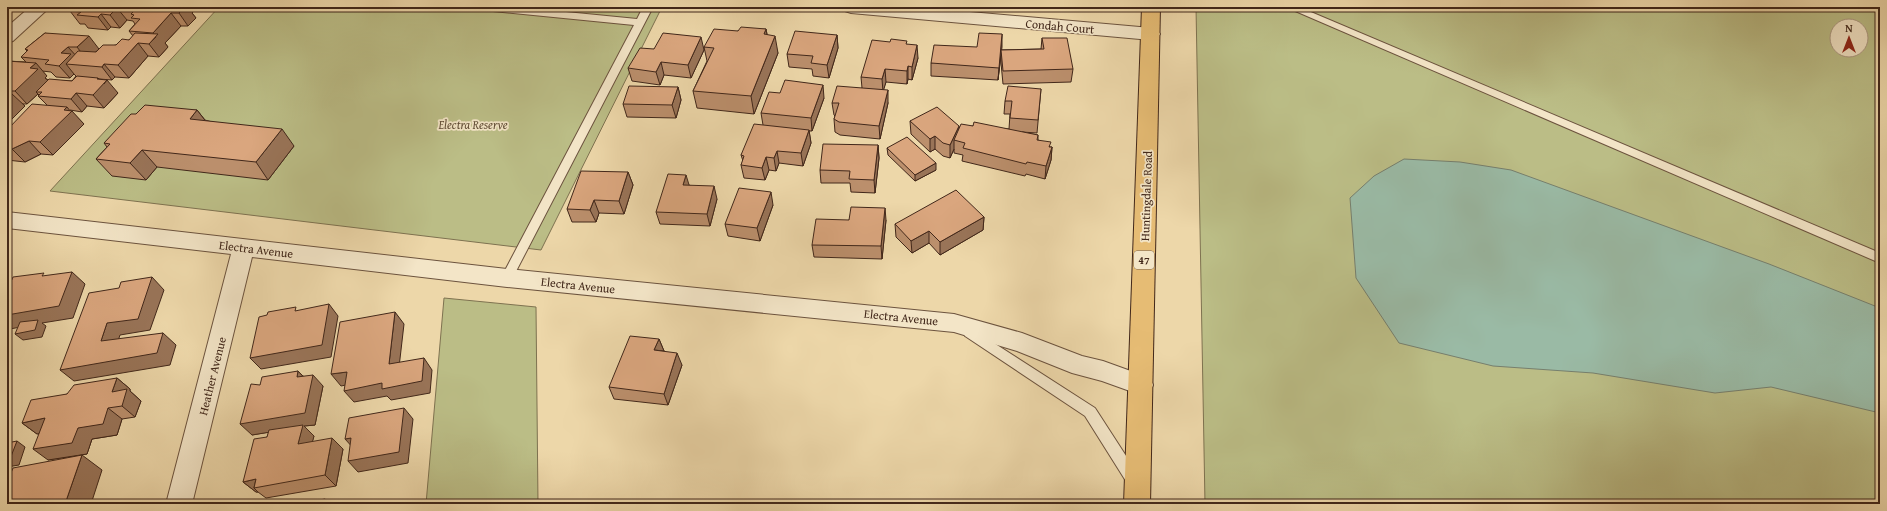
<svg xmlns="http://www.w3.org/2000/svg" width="1887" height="511" viewBox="0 0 1887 511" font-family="'Gentium Book Plus',serif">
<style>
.green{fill:#bbbd86;stroke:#7e7250;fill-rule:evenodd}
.water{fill:#9abaa5;stroke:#767f6d}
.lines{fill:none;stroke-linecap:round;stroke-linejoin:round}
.lane-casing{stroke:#6c533e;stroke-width:2}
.street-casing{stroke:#6c533e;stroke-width:2}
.primary-casing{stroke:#41271a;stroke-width:2}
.lane{fill:#f3e5c7;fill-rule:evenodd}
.street{fill:#f3e5c7;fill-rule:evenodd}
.primary{fill:#e6bc74;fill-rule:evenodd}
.wall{fill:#bb8f6c;stroke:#41271a;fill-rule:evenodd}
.shaded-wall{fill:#997458;stroke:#41271a}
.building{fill:#daa67e;stroke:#41271a}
.labels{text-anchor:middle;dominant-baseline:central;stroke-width:3.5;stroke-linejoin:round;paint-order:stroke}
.shield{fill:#f3e5c7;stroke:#76604e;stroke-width:1}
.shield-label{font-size:11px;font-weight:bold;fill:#41271a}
.street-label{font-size:12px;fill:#41271a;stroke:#f3e5c7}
.park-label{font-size:12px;font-style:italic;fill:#604c35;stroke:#f3e5c7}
</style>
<rect width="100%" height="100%" fill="#edd7a9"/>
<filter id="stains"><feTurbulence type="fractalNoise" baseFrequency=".005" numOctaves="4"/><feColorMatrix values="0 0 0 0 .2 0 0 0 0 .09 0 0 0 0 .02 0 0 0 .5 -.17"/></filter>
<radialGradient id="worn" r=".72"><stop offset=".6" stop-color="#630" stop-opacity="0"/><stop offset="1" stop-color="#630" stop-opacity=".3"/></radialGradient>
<!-- green -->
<g class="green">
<path d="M219 7H662L541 250 50 191Z"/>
<path d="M1196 7H1880V504H1205ZM1837 26H1861V50H1837Z"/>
<path d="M444 298 536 307 538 504H426Z"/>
</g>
<!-- water -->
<path class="water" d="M1404 159 1460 162 1511 170 1769 264 1880 308V413L1771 387 1715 393 1593 373 1493 366 1399 343 1356 278 1350 198 1374 176Z"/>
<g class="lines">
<defs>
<g id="lane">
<path d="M478 7H515L637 19 643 7H653L511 281 507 283 503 281 501 278 634 25 483 10Z"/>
<path d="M1286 7H1299L1880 253V263Z"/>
<path d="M969 327 1095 408 1139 476 1141 481 1139 486 1134 487 1129 486 1085 416 965 336 963 332 965 328Z"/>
</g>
<g id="street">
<path d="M30 7H50L13 41 7 43V27Z"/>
<path d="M842 7H913L1151 28 1157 30 1160 34 1157 38 1151 40 851 13 845 11Z"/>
<path d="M7 212 507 269 954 314 1022 333 1082 356 1103 361 1150 378 1153 385 1150 392 1141 395 1102 381 1072 373 1017 351 954 332 507 287 252 257 192 504H166L231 254 7 228Z"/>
</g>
<path id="primary" d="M1142 7H1160L1150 504H1124Z"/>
</defs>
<!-- lane casing -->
<use href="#lane" class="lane-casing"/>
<!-- street casing -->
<use href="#street" class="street-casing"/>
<!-- primary casing -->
<use href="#primary" class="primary-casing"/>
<!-- lane -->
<use href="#lane" class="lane"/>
<!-- street -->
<use href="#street" class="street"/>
<!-- primary -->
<use href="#primary" class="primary"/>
</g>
<!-- wall -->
<g class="wall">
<path d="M74 7H189L193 12 192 13 196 18 188 26H181L165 43 168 47 159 57 148 56 129 78 115 77 112 80 99 79 118 93 104 108 87 106 82 112 70 110 84 124 53 155 41 154 25 162 7 160V61L26 62 21 57 27 51 25 49 45 33 99 49 116 45 129 40 133 36 129 31 135 24 133 21 127 20 120 28 111 27 108 30 88 28 85 24H80L70 11ZM42 71 51 72 56 77 70 78 74 74 76 76 72 81 48 80 45 78 47 76ZM38 94 39 95 38 96 47 105 11 126 8 123 25 106 22 104H27Z"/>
<path d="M766 29 767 34 778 53 754 114 697 108 693 91 707 61 704 47 738 31Z"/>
<path d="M837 35 838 48 829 78 813 76 812 69 789 67 787 54Z"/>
<path d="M1042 38 1073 69 1071 82 1003 84 1001 63V53L998 80 931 76V63L1001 50 1041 49Z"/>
<path d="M907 44 918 58 912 80 908 79 907 84 886 82 883 90 888 103 880 139 840 135 835 132 834 119 835 116 834 115 832 103 862 88 861 77Z"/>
<path d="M654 49 704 50 691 78 664 75 660 85 632 81 628 68Z"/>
<path d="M678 87 681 100 676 118 627 117 623 104Z"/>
<path d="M1041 89 1037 133 1022 132 1038 135V140L1050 147H1052L1051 160 1045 179 1026 174 1025 176 962 161 963 155 954 153V149L950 158 943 156 935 149 930 152 911 134 910 121 959 128 973 126 1009 129 1010 114H1004L1005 101Z"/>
<path d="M780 93 824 98 812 131H809L811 143 803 166 779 163 776 171 769 170 765 180 744 178 741 165 743 161 741 155 763 125 761 113Z"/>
<path d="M197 110 205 120 294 146 268 180 157 167 146 180 112 176 96 159 107 147 104 143 136 114Z"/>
<path d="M878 145 879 158 875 193 851 192 850 183H821L820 170Z"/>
<path d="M887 148 936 170 915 181 888 155Z"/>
<path d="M628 172 633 185 624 214 599 213 596 222H572L567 209Z"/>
<path d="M689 185 717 199 710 226 660 224 656 212Z"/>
<path d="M773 205 760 241 728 236 725 224Z"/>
<path d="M984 217 983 230 940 255 929 243 912 253 896 237 895 224Z"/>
<path d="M849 220H886L882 259 814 257 812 245Z"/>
<path d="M659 339 664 351 682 365 668 405 614 399 609 387Z"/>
<path d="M298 371 303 376 323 386 315 425 304 426 314 436 312 442 343 449 336 486 266 498 258 492H256L243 482 267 437 269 432 252 435 260 385Z"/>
<path d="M117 378 130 389V391L141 401 135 417 122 419 117 435 92 439 87 454 48 460 39 433 37 434 22 423 67 394Z"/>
</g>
<!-- shaded-wall -->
<g class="shaded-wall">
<path d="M180 7H189L193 12 192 13 196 18 188 26 179 13Z"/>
<path d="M117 8 127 20 120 28 110 15Z"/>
<path d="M171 13 181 26 165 43 168 47 159 57 149 44 156 37 153 33Z"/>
<path d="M101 14 111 27 108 30 98 17Z"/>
<path d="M766 29 769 47 764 34Z"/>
<path d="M1002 34V47L998 80 999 68Z"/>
<path d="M837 35 838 48 829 78 827 65Z"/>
<path d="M89 36 99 49 87 60 77 47Z"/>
<path d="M775 36 778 53 754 114 751 96Z"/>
<path d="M701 37 704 50 691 78 688 65Z"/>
<path d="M138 43 148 56 129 78 118 65Z"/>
<path d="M917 45 918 58 912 80V67Z"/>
<path d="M68 47 79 59 66 64 74 74 70 78 59 66 61 53Z"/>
<path d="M661 62 664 75 660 85 656 72Z"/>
<path d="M36 63 47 76 45 78 50 82 36 92 38 94 27 104 15 91 30 68Z"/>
<path d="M104 64 115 77 112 80 102 67Z"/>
<path d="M908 66V79L907 84V71Z"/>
<path d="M885 69 886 82 883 92 882 79Z"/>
<path d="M98 78 104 84 107 80 118 93 104 108 93 95 97 79Z"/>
<path d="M823 85 824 98 812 131 811 118Z"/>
<path d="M678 87 681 100 676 118 672 105Z"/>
<path d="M888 90V103L880 139 879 126Z"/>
<path d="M76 93 87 106 82 112 71 99Z"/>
<path d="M12 94 25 106 8 123 17 132 7 142V99Z"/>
<path d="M67 107 71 112 72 111 84 124 53 155 40 142 64 110Z"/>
<path d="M197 110 211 128 190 119Z"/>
<path d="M959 126V138L954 140V149L950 158V145Z"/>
<path d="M282 129 294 146 268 180 256 162Z"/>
<path d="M809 130 811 143 803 166 801 153Z"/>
<path d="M935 136V149L930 152V139Z"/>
<path d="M29 141 41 154 25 162 12 149Z"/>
<path d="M878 145 879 158 875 193 874 180Z"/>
<path d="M1052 147 1051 160 1045 179 1046 166Z"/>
<path d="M142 150 157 167 146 180 130 163Z"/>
<path d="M777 151 779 163 776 171 774 158Z"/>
<path d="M766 157 769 170 765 180 762 168Z"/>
<path d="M936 163V170L915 181V175Z"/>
<path d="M628 172 633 185 624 214 619 201Z"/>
<path d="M686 175 690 188 683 185Z"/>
<path d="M714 186 717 199 710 226 707 214Z"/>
<path d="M771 192 773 205 760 241 757 228Z"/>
<path d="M594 200 599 213 596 222 590 210Z"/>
<path d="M885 208 886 220 882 259 881 246Z"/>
<path d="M984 217 983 230 940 255V242Z"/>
<path d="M929 231V243L912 253 911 241Z"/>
<path d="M72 272 85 284 73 318 42 323 46 326 42 337 23 340 15 334 36 324 10 329 7 326V315Z"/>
<path d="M152 277 164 290 150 330 120 335 114 353 101 341 107 323Z"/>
<path d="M329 304 338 316 331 357 261 369 250 358Z"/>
<path d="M395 312 404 324 398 376 389 364Z"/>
<path d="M163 333 176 345 170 365 74 381 60 370Z"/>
<path d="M659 339 664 351 654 350Z"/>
<path d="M677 353 682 365 668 405 664 394Z"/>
<path d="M424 358 432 370 430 393 391 400 387 396 354 402 344 391Z"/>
<path d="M298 371 309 383 297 377Z"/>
<path d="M347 372 356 383 341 386 331 374Z"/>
<path d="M313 375 323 386 315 425 304 426 314 436 309 455 298 444 302 427 252 435 240 424Z"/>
<path d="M117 378 130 389V391L141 401 135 417 122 406 112 392Z"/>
<path d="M108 408 122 419 117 435 92 439 87 454 48 460 33 449 78 428Z"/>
<path d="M404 408 413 419 408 463 358 472 348 461Z"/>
<path d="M45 418 60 430 37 434 22 423Z"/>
<path d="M332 438 343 449 336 486 325 475Z"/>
<path d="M351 438 355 450 345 439Z"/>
<path d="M17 441 25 447 19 465 7 467V460Z"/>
<path d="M82 455 102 470 91 504H65Z"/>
<path d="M256 479 254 488 258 492H256L243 482Z"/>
<path d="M325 499 331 504H324Z"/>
</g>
<!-- building -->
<g class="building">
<path d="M74 7H185L179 13H171L153 33 129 31 140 19 131 18 134 15 131 14 136 9 117 8 110 15 101 14 98 17 77 15 81 12 70 11Z"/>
<path d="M741 27 766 29 764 34 775 36 751 96 693 91 714 48 704 47 714 29 738 31Z"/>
<path d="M795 31 837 35 827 65 811 63 813 56 787 54Z"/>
<path d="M45 33 89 36 77 47H68L61 53 71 54 59 66 45 64 49 60 21 57 28 50 25 49Z"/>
<path d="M135 33 158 34 149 44 138 43 118 65 104 64 102 67 66 64 78 51 96 52 103 45H116L122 39 129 40Z"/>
<path d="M663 33 701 37 688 65 661 62 656 72 628 68 640 48 654 49Z"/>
<path d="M979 33 1002 34 999 68 931 63 934 45 977 47Z"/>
<path d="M1042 38H1067L1073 69 1003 71 1001 50 1044 49Z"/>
<path d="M891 39 907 41 906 44 917 45 912 67 908 66 907 71 885 69 882 79 861 77 872 40 890 42Z"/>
<path d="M7 61 36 63 30 68 38 69 15 91H7Z"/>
<path d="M77 76 98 78 97 79 107 80 93 95 76 93 71 99 38 96 42 92H36L49 79 72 81Z"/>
<path d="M785 80 823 85 811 118 761 113 769 92 780 93Z"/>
<path d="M629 86 678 87 672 105 623 104Z"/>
<path d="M837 86 888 90 879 126 839 122 834 119 839 103H832Z"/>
<path d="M1008 86 1041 89 1038 120 1010 118 1012 101H1005Z"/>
<path d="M7 93 12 94 7 99Z"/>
<path d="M32 104 67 107 64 110 72 111 40 142 29 141 12 149 7 148V130Z"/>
<path d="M145 105 197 110 190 119 282 129 256 162 142 150 130 163 96 159 110 144 104 143 131 114H136Z"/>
<path d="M937 107 959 126 950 145 943 143 935 136 930 139 910 121Z"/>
<path d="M974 122 1038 135 1037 140 1051 142 1049 147H1052L1046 166 1027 162 1026 164 963 148 965 143 954 140 961 124 973 126Z"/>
<path d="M754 124 809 130 801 153 777 151 774 158 766 157 762 168 741 165 744 156 741 155Z"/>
<path d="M907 137 936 163 915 175 887 148Z"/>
<path d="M823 144 878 145 874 180 849 179 850 171 820 170Z"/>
<path d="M581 171 628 172 619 201 594 200 590 210 567 209Z"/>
<path d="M668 174 686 175 683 185 714 186 707 214 656 212Z"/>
<path d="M739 188 771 192 757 228 725 224Z"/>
<path d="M956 190 984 217 940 242 929 231 911 241 895 224Z"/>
<path d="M851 207 885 208 881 246 812 245 816 219 849 220Z"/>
<path d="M72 272 59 306 7 315V291L13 277 44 273 42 276Z"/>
<path d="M152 277 138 319 107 323 101 341 163 333 157 353 60 370 89 293 119 288 121 282Z"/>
<path d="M329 304 322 345 250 358 259 317 267 315 268 312 296 307 295 311Z"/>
<path d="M395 312 389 364 424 358 422 381 382 389V383L344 391 347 372 331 374 340 322Z"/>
<path d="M38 320 35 330 15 334 20 322Z"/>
<path d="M630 336 659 339 654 350 677 353 664 394 609 387Z"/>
<path d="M298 371 297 377 313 375 305 413 240 424 251 384 260 385 262 377Z"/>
<path d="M117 378 112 392 127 389 122 406 108 408 103 424 78 428 72 443 33 449 45 418 22 423 31 400 67 394 74 385Z"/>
<path d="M404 408 399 452 348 461 351 438 345 439 349 418Z"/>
<path d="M303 425 298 444 332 438 325 475 254 488 256 479 243 482 254 439 267 437 269 430Z"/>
<path d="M17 441 10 459 7 460V443Z"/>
<path d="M82 455 65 504H7V480H8L13 468Z"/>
<path d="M325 499 324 504H298Z"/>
</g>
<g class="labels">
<!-- shield labels -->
<rect class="shield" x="1134" y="251" width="20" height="18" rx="3"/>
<g class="shield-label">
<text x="1144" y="260">47</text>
</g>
<!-- street labels -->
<g class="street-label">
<text transform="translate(1060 26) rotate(5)">Condah Court</text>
<text transform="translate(1146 196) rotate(-88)">Huntingdale Road</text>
<text transform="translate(256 249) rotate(7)">Electra Avenue</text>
<text transform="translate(578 285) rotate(6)">Electra Avenue</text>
<text transform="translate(901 317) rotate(6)">Electra Avenue</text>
<text transform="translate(212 376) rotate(-76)">Heather Avenue</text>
</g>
<!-- park labels -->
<g class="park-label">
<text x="473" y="124">Electra Reserve</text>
</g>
</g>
<!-- margin -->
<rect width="1887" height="511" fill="none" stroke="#edd7a9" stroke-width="24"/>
<rect x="8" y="8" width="1871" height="495" fill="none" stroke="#41271a" stroke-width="2"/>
<rect x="12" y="12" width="1863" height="487" fill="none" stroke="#41271a"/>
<!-- north arrow -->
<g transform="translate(1849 38)"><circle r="19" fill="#f3e5c7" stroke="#ac9982"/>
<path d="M0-3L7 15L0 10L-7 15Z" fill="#8f2418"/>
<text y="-6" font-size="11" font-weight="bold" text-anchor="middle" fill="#41271a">N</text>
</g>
<rect width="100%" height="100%" filter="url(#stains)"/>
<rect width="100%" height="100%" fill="url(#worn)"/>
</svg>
